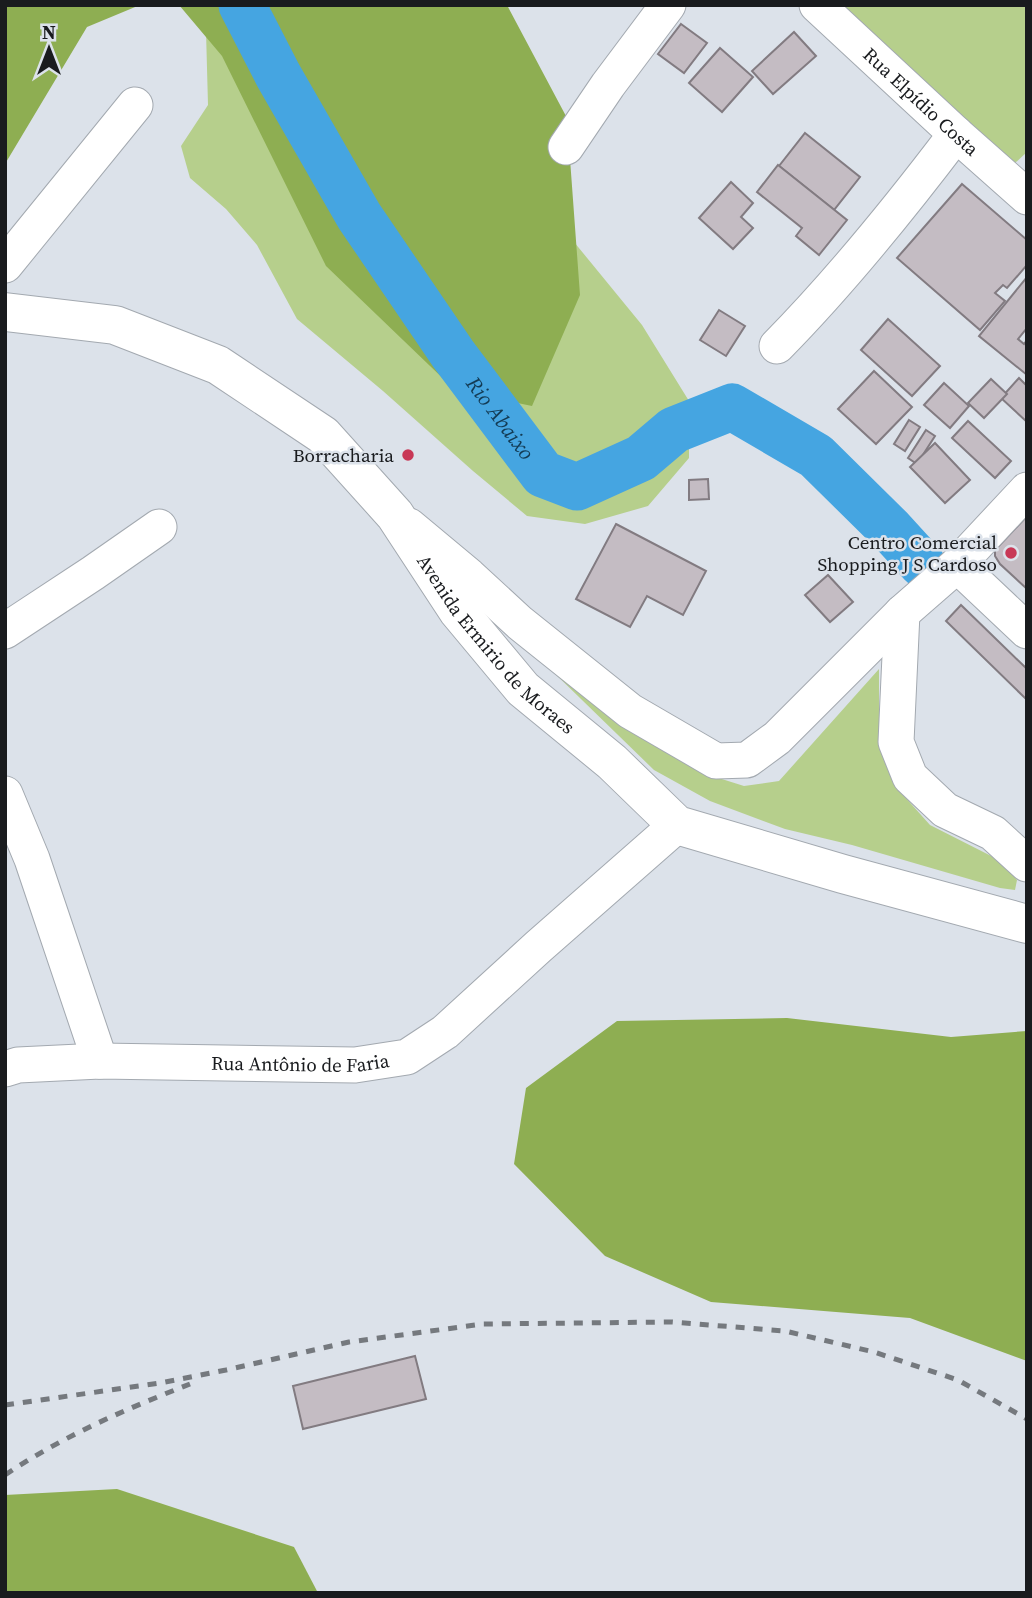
<svg xmlns="http://www.w3.org/2000/svg" width="1032" height="1598" viewBox="0 0 1032 1598" font-family="'Source Serif 4',serif">
<style>
.green{fill:#b6cf8c}
.forest{fill:#8eae52}
.lines{fill:none;stroke-linecap:round;stroke-linejoin:round}
.river{stroke:#45a5e1;stroke-width:47}
.building{fill:#c4bcc3;stroke:#827b81;stroke-width:2}
.minor-casing{stroke:#a3a9b0;stroke-width:37}
.major-casing{stroke:#a3a9b0;stroke-width:40}
.minor{stroke:#fff;stroke-width:35}
.major{stroke:#fff;stroke-width:38}
.rail{stroke:#75797e;stroke-width:5;stroke-dasharray:9 9;stroke-linecap:butt}
.poi-dot{fill:#c83856;stroke:#dce2ea;stroke-width:2.5}
.labels{text-anchor:middle;dominant-baseline:central;stroke-width:5;stroke-linejoin:round;paint-order:stroke}
.street-label{font-size:19px;fill:#191b1e;stroke:#dce2ea}
.poi-label{font-size:19px;fill:#191b1e;stroke:#dce2ea;text-anchor:end}
.water-label{font-size:21px;font-style:italic;fill:#133b54;stroke:#dce2ea}
</style>
<rect width="100%" height="100%" fill="#dce2ea"/>
<!-- green -->
<g class="green">
<path d="M836 5H1027V152L1014 164Z"/>
<path d="M206 31 443 82 642 325 689 401V458L648 506 585 524 527 516 473 471 383 391 297 319 257 245 226 209 190 178 181 146 208 105Z"/>
<path d="M473 594 709 775 744 786 779 781 879 669V743L896 787 930 825 1003 862 1017 880 1015 890 1000 888 852 845 785 829 710 801 654 770Z"/>
</g>
<!-- forest -->
<g class="forest">
<path d="M5 5H140L87 27 5 164Z"/>
<path d="M179 5H507L567 118 580 295 532 406 455 390 326 266 222 56Z"/>
<path d="M787 1018 951 1037 1027 1031V1361L910 1318 711 1302 605 1256 514 1164 526 1088 617 1021Z"/>
<path d="M117 1489 294 1547 318 1593H5V1495Z"/>
</g>
<g class="lines">
<!-- river -->
<path class="river" id="s1" d="M242 5 278 75 359 216 453 354 543 474 577 487 641 458 674 430 732 407 816 456 891 530 922 564"/>
</g>
<!-- building -->
<g class="building">
<path d="M681 24 707 43 684 73 658 54Z"/>
<path d="M794 32 816 56 773 94 752 71Z"/>
<path d="M720 48 753 77 722 112 689 83Z"/>
<path d="M805 133 860 177 834 210 779 166Z"/>
<path d="M778 165 847 220 819 255 796 236 802 228 757 192Z"/>
<path d="M731 182 753 203 741 217 753 228 733 249 699 218Z"/>
<path d="M962 184 1027 240V265L1007 288 1003 285 995 293 1005 301 980 330 897 258Z"/>
<path d="M1027 277V328L1018 339 1024 344 1027 340V375L979 336Z"/>
<path d="M719 310 745 326 726 356 700 340Z"/>
<path d="M888 319 940 366 912 396 861 350Z"/>
<path d="M874 371 912 407 876 444 838 409Z"/>
<path d="M1019 378 1027 386V422L1001 398Z"/>
<path d="M991 379 1007 394 984 418 968 403Z"/>
<path d="M944 383 969 406 950 428 924 405Z"/>
<path d="M909 420 920 427 905 451 894 444Z"/>
<path d="M968 421 1011 461 995 478 952 438Z"/>
<path d="M926 430 935 436 917 464 908 458Z"/>
<path d="M935 443 970 480 945 503 910 467Z"/>
<path d="M708 479 709 499 689 500V480Z"/>
<path d="M1027 516V589L1000 564 995 556V550Z"/>
<path d="M616 524 706 571 683 615 647 596 630 627 576 599Z"/>
<path d="M828 575 853 602 830 622 805 595Z"/>
<path d="M961 605 1027 669V700L946 621Z"/>
<path d="M415 1356 426 1399 303 1429 293 1386Z"/>
</g>
<g class="lines">
<defs>
<g id="minor">
<path id="s2" d="M817 5 956 134 1027 197"/>
<path d="M566 147 608 85 668 5"/>
<path d="M5 265 135 105"/>
<path d="M777 346C842 280 900 208 956 134"/>
<path d="M409 526 469 576 520 623 630 711 716 761 747 760 777 738 902 613 957 565 1027 490"/>
<path d="M957 565 1027 631"/>
<path d="M902 613 896 742 910 777 945 810 993 833 1027 864"/>
<path d="M5 631 93 573 159 527"/>
<path d="M5 794 32 859 100 1061"/>
<path id="s3" d="M5 1069 18 1065 100 1061 355 1065 407 1057 445 1032 538 947 677 825"/>
</g>
<g id="major">
<path id="s4" d="M5 312 115 325 218 365 323 435 395 515 458 611 523 689 612 762 677 825 843 874 1027 924"/>
</g>
</defs>
<!-- minor casing -->
<use href="#minor" class="minor-casing"/>
<!-- major casing -->
<use href="#major" class="major-casing"/>
<!-- minor -->
<use href="#minor" class="minor"/>
<!-- major -->
<use href="#major" class="major"/>
<!-- rail -->
<g class="rail">
<path d="M5 1405 160 1383 226 1370 349 1342 483 1324 672 1322 785 1331 874 1352 958 1380 1027 1419"/>
<path d="M5 1475C63 1436 126 1409 190 1384"/>
</g>
</g>
<!-- markers -->
<g class="poi-dot">
<circle cx="408" cy="455" r="7"/>
<circle cx="1011" cy="553" r="7"/>
</g>
<g class="labels">
<!-- street labels -->
<g class="street-label">
<text stroke="none"><textPath href="#s2" startOffset="142">Rua Elpídio Costa</textPath></text>
<text stroke="none"><textPath href="#s4" startOffset="620">Avenida Ermirio de Moraes</textPath></text>
<text stroke="none"><textPath href="#s3" startOffset="296">Rua Antônio de Faria</textPath></text>
</g>
<!-- poi labels -->
<g class="poi-label">
<text x="394" y="455">Borracharia</text>
<text x="997" y="542">Centro Comercial<tspan x="997" dy="22">Shopping J S Cardoso</tspan></text>
</g>
<!-- water labels -->
<g class="water-label">
<text stroke="none"><textPath href="#s1" startOffset="488">Rio Abaixo</textPath></text>
</g>
</g>
<!-- border -->
<rect width="1032" height="1598" fill="none" stroke="#191b1e" stroke-width="14"/>
<!-- north arrow -->
<g transform="translate(49 49)" stroke="#dce2ea" stroke-width="5" paint-order="stroke">
<path d="M0-5L12 26L0 18L-12 26Z" fill="#191b1e"/>
<text y="-10" font-size="19" font-weight="bold" text-anchor="middle" fill="#191b1e">N</text>
</g>
</svg>
